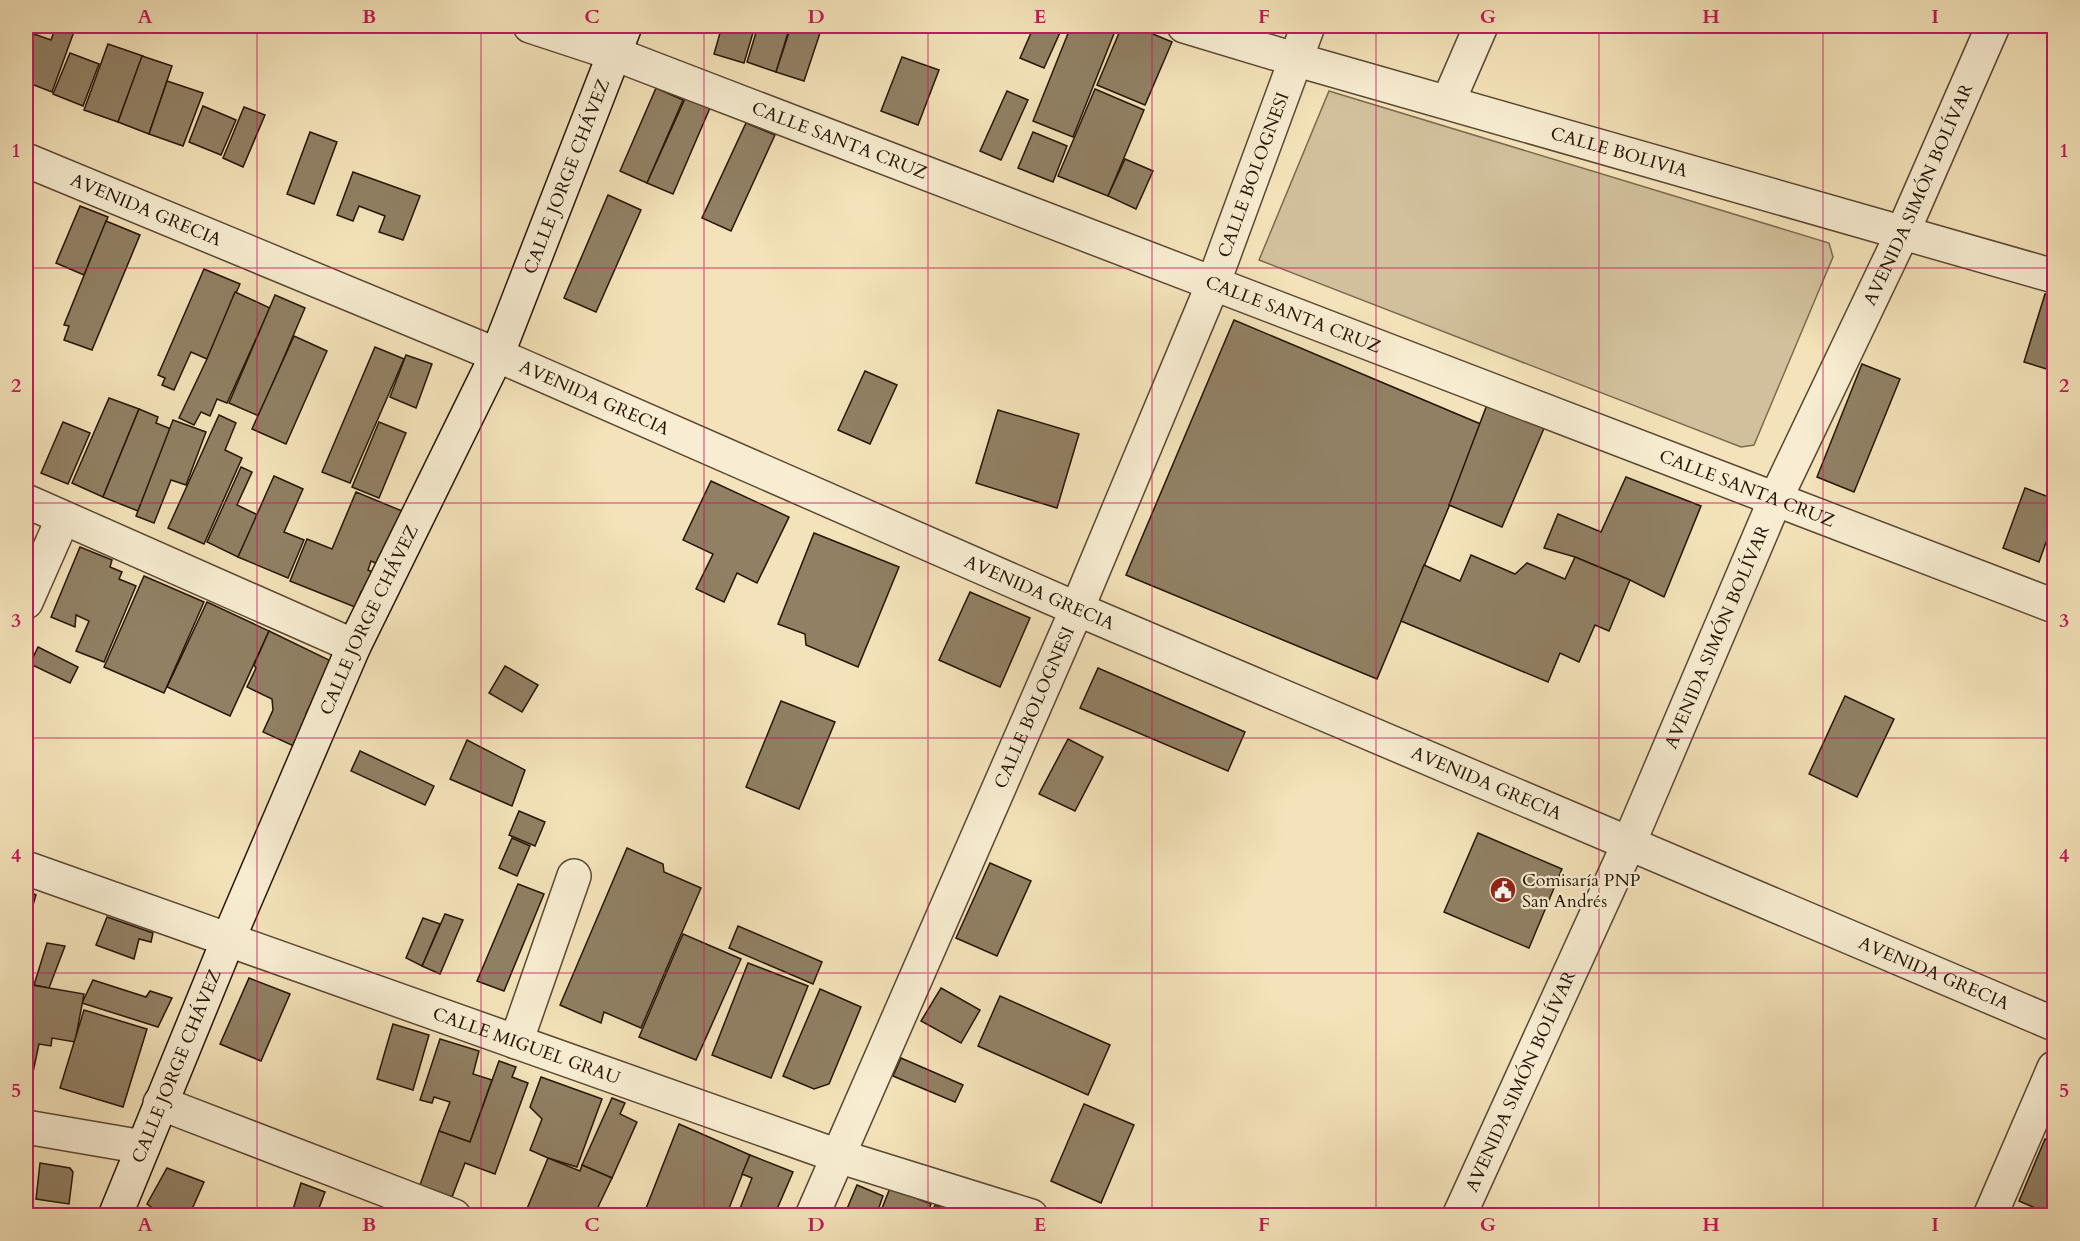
<svg xmlns="http://www.w3.org/2000/svg" width="2080" height="1241" viewBox="0 0 2080 1241" font-family="Cardo,serif">
<style>
.green{fill:#d1c09b;stroke:#7c6a50;stroke-width:1.5}
.building{fill:#918064;stroke:#261506;stroke-width:1.5}
.lines{fill:none;stroke-linecap:round;stroke-linejoin:round}
.street-casing{stroke:#5a4833;stroke-width:36}
.secondary-casing{stroke:#261506;stroke-width:36}
.street{stroke:#f8edd2;stroke-width:33}
.secondary{stroke:#f8edd2;stroke-width:33}
.grid{fill:none;stroke:#c2185b;stroke-width:1.5;stroke-opacity:0.55}
.labels{text-anchor:middle;dominant-baseline:central;stroke-width:4.5;stroke-linejoin:round;paint-order:stroke}
.street-label{font-size:18px;fill:#261506;stroke:#f8edd2}
.poi-label{font-size:18px;fill:#261506;stroke:#f8edd2;text-anchor:start}
.neatline{fill:none;stroke:#c2185b;stroke-width:2}
.grid-label{font-size:20px;text-anchor:middle;font-weight:bold;fill:#c2185b}
</style>
<rect width="100%" height="100%" fill="#f4e3ba"/>
<filter id="stains"><feTurbulence type="fractalNoise" baseFrequency=".00333" numOctaves="4"/><feColorMatrix values="0 0 0 0 .2 0 0 0 0 .09 0 0 0 0 .02 0 0 0 .5 -.17"/></filter>
<radialGradient id="worn" r=".72"><stop offset=".6" stop-color="#630" stop-opacity="0"/><stop offset="1" stop-color="#630" stop-opacity=".3"/></radialGradient>
<!-- green -->
<path class="green" d="M1329 91 1829 243 1833 257 1754 445 1741 447 1259 260Z"/>
<!-- building -->
<g class="building">
<path d="M26 26H35L26 52Z"/>
<path d="M54 26H76L52 92 26 82V59L34 34 51 40 56 26Z"/>
<path d="M722 26H755L744 63 714 54Z"/>
<path d="M758 26H790L776 72 747 62Z"/>
<path d="M791 26 822 27 804 81 776 72Z"/>
<path d="M1034 26H1063L1044 68 1020 58Z"/>
<path d="M1071 26H1117L1073 137 1033 121Z"/>
<path d="M1122 26H1134L1172 42 1145 105 1097 85Z"/>
<path d="M108 44 143 56 118 122 84 110Z"/>
<path d="M70 53 99 64 83 106 53 94Z"/>
<path d="M142 56 172 66 149 134 118 122Z"/>
<path d="M902 57 939 70 918 125 881 111Z"/>
<path d="M167 81 203 93 183 146 149 134Z"/>
<path d="M656 88 683 100 647 183 620 171Z"/>
<path d="M1095 89 1144 110 1108 196 1058 176Z"/>
<path d="M1007 91 1028 100 1001 160 980 151Z"/>
<path d="M688 92 713 101 673 194 647 183Z"/>
<path d="M203 106 236 120 221 155 189 142Z"/>
<path d="M244 107 265 115 243 167 223 158Z"/>
<path d="M746 123 775 135 731 231 702 218Z"/>
<path d="M310 132 337 142 314 204 287 194Z"/>
<path d="M1033 132 1067 146 1053 182 1018 168Z"/>
<path d="M1125 159 1153 171 1136 209 1108 196Z"/>
<path d="M353 172 420 196 403 240 379 232 385 216 359 206 353 221 337 215Z"/>
<path d="M608 195 641 210 596 312 564 298Z"/>
<path d="M80 206 108 217 84 275 56 263Z"/>
<path d="M106 221 140 235 92 350 64 340 69 326 64 325Z"/>
<path d="M204 269 240 284 207 359 191 352 174 390 162 385 165 378 158 375Z"/>
<path d="M235 292 270 308 227 403 217 399 210 416 201 412 194 425 179 418 207 359Z"/>
<path d="M2045 294 2054 297V355L2050 370 2024 362Z"/>
<path d="M275 295 305 308 259 416 229 403Z"/>
<path d="M1234 320 1483 425 1377 679 1126 575Z"/>
<path d="M294 336 327 351 286 444 252 429Z"/>
<path d="M375 347 404 359 350 483 322 472Z"/>
<path d="M406 355 432 364 416 408 390 397Z"/>
<path d="M1862 364 1900 379 1854 492 1817 477Z"/>
<path d="M865 371 897 385 870 444 838 430Z"/>
<path d="M109 398 139 409 103 497 72 483Z"/>
<path d="M1488 402 1545 426 1502 527 1449 505Z"/>
<path d="M139 409 158 417 156 423 171 429 138 511 103 497Z"/>
<path d="M998 410 1079 434 1057 508 976 483Z"/>
<path d="M219 415 236 423 225 450 242 458 204 544 168 528Z"/>
<path d="M173 420 206 432 186 485 171 480 154 523 136 516Z"/>
<path d="M63 422 90 433 68 484 41 473Z"/>
<path d="M379 422 406 433 379 498 352 487Z"/>
<path d="M241 467 252 472 237 505 258 515 238 557 207 542Z"/>
<path d="M274 476 303 489 284 532 304 540 288 578 238 557Z"/>
<path d="M1626 477 1701 506 1664 597 1630 580 1575 557 1544 548 1558 514 1601 532Z"/>
<path d="M711 481 789 517 757 583 737 573 724 602 696 589 713 554 683 540Z"/>
<path d="M2025 488 2054 499V520L2039 562 2003 548Z"/>
<path d="M356 492 402 511 380 565 371 561 368 570 377 574 369 595 361 592 355 607 290 581 307 539 332 549Z"/>
<path d="M814 533 899 567 858 667 806 645 805 634 778 624Z"/>
<path d="M80 547 112 560 110 567 122 572 119 579 136 586 104 662 76 651 89 621 76 615 75 627 51 617Z"/>
<path d="M1471 555 1515 574 1527 563 1565 579 1575 557 1630 580 1609 631 1595 625 1579 662 1560 653 1548 682 1401 621 1424 565 1460 581Z"/>
<path d="M144 576 204 602 164 693 104 667Z"/>
<path d="M970 592 1030 618 1000 687 939 660Z"/>
<path d="M207 602 269 631 230 716 167 687Z"/>
<path d="M269 631 331 661 306 714 310 716 296 747 263 732 273 710 272 699 247 687 256 668 254 665Z"/>
<path d="M38 647 78 667 70 683 30 664Z"/>
<path d="M505 666 538 685 522 712 489 693Z"/>
<path d="M1098 668 1245 732 1228 771 1080 708Z"/>
<path d="M1845 696 1894 719 1857 797 1809 774Z"/>
<path d="M781 701 835 722 799 809 746 787Z"/>
<path d="M1068 739 1103 757 1075 811 1039 794Z"/>
<path d="M467 740 525 770 512 806 450 779Z"/>
<path d="M360 751 434 786 425 805 351 771Z"/>
<path d="M519 811 545 822 535 846 509 835Z"/>
<path d="M1478 833 1562 869 1529 948 1444 912Z"/>
<path d="M512 838 530 846 517 876 499 868Z"/>
<path d="M627 848 663 864 664 872 701 888 641 1028 604 1012 601 1023 560 1005Z"/>
<path d="M990 863 1031 881 997 956 956 938Z"/>
<path d="M518 884 544 894 504 991 477 981Z"/>
<path d="M26 890 36 895 26 928Z"/>
<path d="M445 914 463 920 440 974 422 966Z"/>
<path d="M107 917 153 933 151 942 139 939 134 959 96 945Z"/>
<path d="M423 918 440 924 422 966 406 958Z"/>
<path d="M738 926 822 962 813 984 729 948Z"/>
<path d="M683 934 741 959 696 1060 639 1037Z"/>
<path d="M47 943 65 946 49 988 34 985Z"/>
<path d="M748 963 808 986 771 1078 712 1055Z"/>
<path d="M249 978 290 994 261 1061 220 1044Z"/>
<path d="M93 980 146 997 150 991 172 998 158 1027 82 1003Z"/>
<path d="M26 984 84 994 75 1042 52 1038 51 1046 39 1044 30 1086 26 1085Z"/>
<path d="M941 988 980 1010 961 1043 921 1021Z"/>
<path d="M820 989 861 1007 829 1084 814 1089 783 1076Z"/>
<path d="M1000 996 1110 1045 1088 1095 978 1046Z"/>
<path d="M84 1010 147 1029 123 1107 60 1088Z"/>
<path d="M393 1024 429 1035 413 1090 377 1079Z"/>
<path d="M440 1039 479 1051 473 1074 492 1080 470 1142 439 1131 450 1102 434 1097 432 1103 420 1100Z"/>
<path d="M901 1058 963 1085 955 1102 893 1076Z"/>
<path d="M499 1061 516 1067 512 1077 528 1083 495 1174 465 1163 452 1197 420 1185 439 1131 470 1142Z"/>
<path d="M541 1077 602 1099 577 1167 548 1158 530 1150 542 1119 530 1107Z"/>
<path d="M612 1098 625 1103 620 1114 637 1122 612 1178 582 1165Z"/>
<path d="M1084 1104 1134 1125 1101 1203 1051 1181Z"/>
<path d="M679 1124 750 1155 726 1216H643Z"/>
<path d="M2045 1139 2054 1143V1216L2019 1201Z"/>
<path d="M750 1155 793 1172 774 1216H737L752 1178 742 1174Z"/>
<path d="M548 1158 580 1171 582 1165 612 1178 598 1207 619 1216H524Z"/>
<path d="M40 1163 70 1168 73 1172 69 1204 36 1199Z"/>
<path d="M167 1168 204 1182 189 1216H164L147 1204Z"/>
<path d="M301 1183 325 1192 316 1216H291Z"/>
<path d="M857 1185 883 1196 876 1216H844Z"/>
<path d="M890 1188 931 1204 927 1216H879Z"/>
<path d="M935 1205 962 1216H930Z"/>
</g>
<g class="lines">
<defs>
<g id="street">
<path id="s1" d="M530 26 615 54 2054 606"/>
<path id="s2" d="M1184 26 1294 59 2054 276"/>
<path d="M1448 102 1481 26"/>
<path id="s3" d="M26 160 497 355 1077 609 2054 1024"/>
<path d="M26 501 354 646"/>
<path d="M26 602 63 518"/>
<path id="s4" d="M26 868 838 1156 1031 1216"/>
<path d="M516 1042 574 876"/>
<path d="M160 1103 454 1216"/>
<path d="M26 1127 143 1147"/>
<path id="s5" d="M812 1216 1077 609 1213 284 1308 26"/>
<path id="s6" d="M1459 1216 1629 843 1775 500 1902 234 1993 26"/>
<path d="M1990 1216 2054 1068"/>
</g>
<g id="secondary">
<path id="s7" d="M115 1216 228 940 354 646 497 355 625 26"/>
</g>
</defs>
<!-- street casing -->
<use href="#street" class="street-casing"/>
<!-- secondary casing -->
<use href="#secondary" class="secondary-casing"/>
<!-- street -->
<use href="#street" class="street"/>
<!-- secondary -->
<use href="#secondary" class="secondary"/>
</g>
<!-- grid -->
<path class="grid" d="M257 26V1216M481 26V1216M704 26V1216M928 26V1216M1152 26V1216M1376 26V1216M1599 26V1216M1823 26V1216M26 268H2054M26 503H2054M26 738H2054M26 973H2054"/>
<!-- icons -->
<defs>
<symbol id="civic-disc" viewBox="-11 -11 22 22"><circle r="9.5" fill="#8f2418" stroke="#f8edd2"/><path d="M-.6-6.5H3V-4.5H.6V-3L4-1V1h2V6H-6V1h2V-1L-.6-3ZM-1.2 2.5V6h2.4V2.5Z" fill="#fff"/></symbol>
</defs>
<g fill-rule="evenodd">
<use href="#civic-disc" x="1488" y="875" width="30" height="30"/>
</g>
<g class="labels">
<!-- street labels -->
<g class="street-label">
<text stroke="none"><textPath href="#s1" startOffset="330">CALLE SANTA CRUZ</textPath></text>
<text stroke="none"><textPath href="#s2" startOffset="453">CALLE BOLIVIA</textPath></text>
<text stroke="none"><textPath href="#s5" startOffset="1131">CALLE BOLOGNESI</textPath></text>
<text stroke="none"><textPath href="#s7" startOffset="1134">CALLE JORGE CHÁVEZ</textPath></text>
<text stroke="none"><textPath href="#s6" startOffset="1120">AVENIDA SIMÓN BOLÍVAR</textPath></text>
<text stroke="none"><textPath href="#s3" startOffset="130">AVENIDA GRECIA</textPath></text>
<text stroke="none"><textPath href="#s1" startOffset="816">CALLE SANTA CRUZ</textPath></text>
<text stroke="none"><textPath href="#s3" startOffset="616">AVENIDA GRECIA</textPath></text>
<text stroke="none"><textPath href="#s1" startOffset="1302">CALLE SANTA CRUZ</textPath></text>
<text stroke="none"><textPath href="#s3" startOffset="1102">AVENIDA GRECIA</textPath></text>
<text stroke="none"><textPath href="#s7" startOffset="648">CALLE JORGE CHÁVEZ</textPath></text>
<text stroke="none"><textPath href="#s6" startOffset="634">AVENIDA SIMÓN BOLÍVAR</textPath></text>
<text stroke="none"><textPath href="#s5" startOffset="555">CALLE BOLOGNESI</textPath></text>
<text stroke="none"><textPath href="#s3" startOffset="1588">AVENIDA GRECIA</textPath></text>
<text stroke="none"><textPath href="#s3" startOffset="2074">AVENIDA GRECIA</textPath></text>
<text stroke="none"><textPath href="#s4" startOffset="531">CALLE MIGUEL GRAU</textPath></text>
<text stroke="none"><textPath href="#s7" startOffset="162">CALLE JORGE CHÁVEZ</textPath></text>
<text stroke="none"><textPath href="#s6" startOffset="148">AVENIDA SIMÓN BOLÍVAR</textPath></text>
</g>
<!-- poi labels -->
<g class="poi-label">
<text x="1522" y="880">Comisaría PNP<tspan x="1522" dy="21">San Andrés</tspan></text>
</g>
</g>
<!-- margin -->
<rect width="2080" height="1241" fill="none" stroke="#f4e3ba" stroke-width="66"/>
<rect x="33" y="33" width="2014" height="1175" class="neatline"/>
<g class="grid-label">
<text x="145" y="23">A</text>
<text x="369" y="23">B</text>
<text x="592" y="23">C</text>
<text x="816" y="23">D</text>
<text x="1040" y="23">E</text>
<text x="1264" y="23">F</text>
<text x="1488" y="23">G</text>
<text x="1711" y="23">H</text>
<text x="1935" y="23">I</text>
<text x="16" y="157">1</text>
<text x="2064" y="157">1</text>
<text x="16" y="392">2</text>
<text x="2064" y="392">2</text>
<text x="16" y="627">3</text>
<text x="2064" y="627">3</text>
<text x="16" y="862">4</text>
<text x="2064" y="862">4</text>
<text x="16" y="1097">5</text>
<text x="2064" y="1097">5</text>
<text x="145" y="1231">A</text>
<text x="369" y="1231">B</text>
<text x="592" y="1231">C</text>
<text x="816" y="1231">D</text>
<text x="1040" y="1231">E</text>
<text x="1264" y="1231">F</text>
<text x="1488" y="1231">G</text>
<text x="1711" y="1231">H</text>
<text x="1935" y="1231">I</text>
</g>
<rect width="100%" height="100%" filter="url(#stains)"/>
<rect width="100%" height="100%" fill="url(#worn)"/>
</svg>
